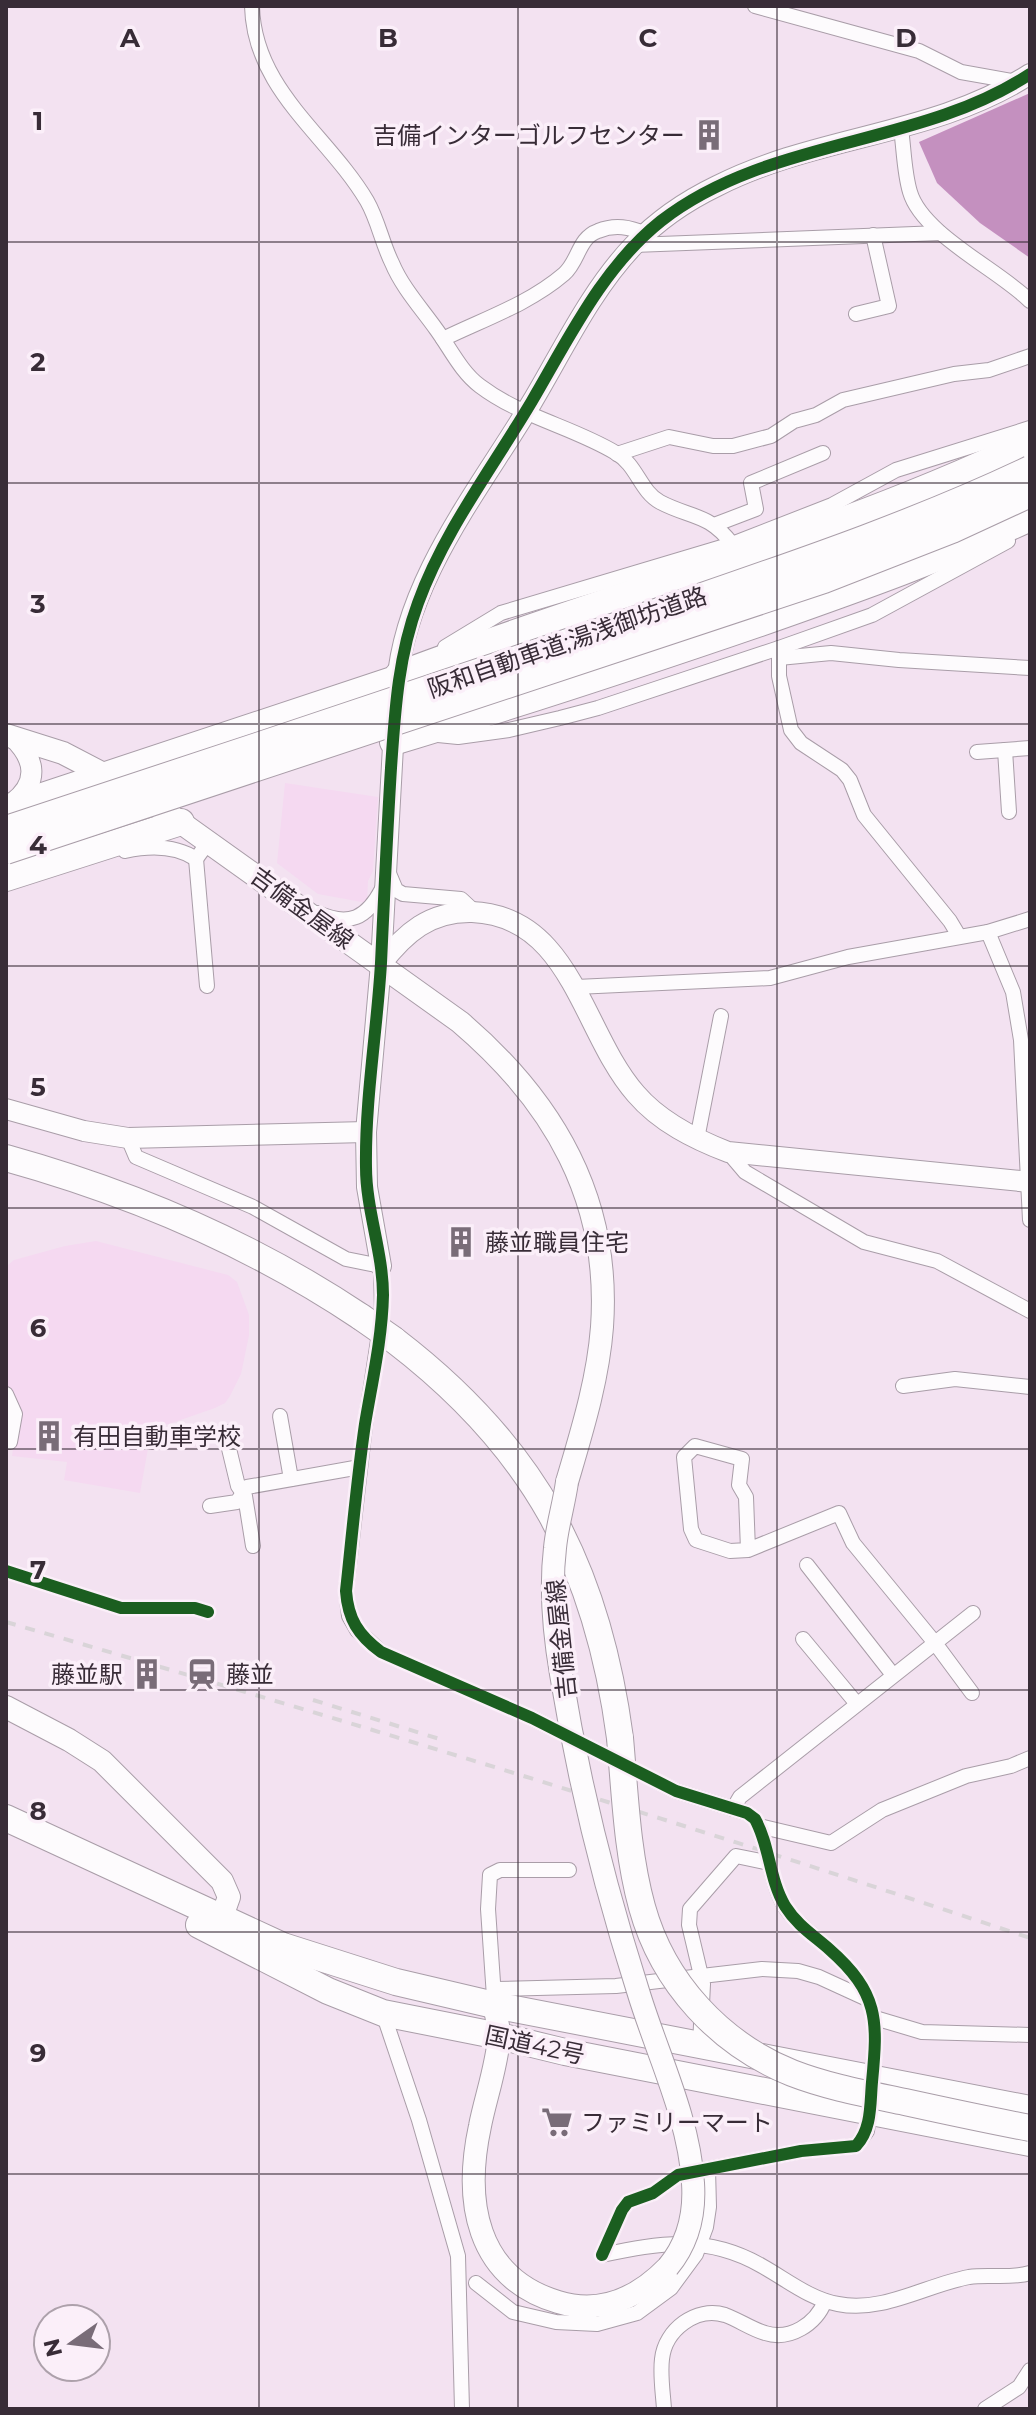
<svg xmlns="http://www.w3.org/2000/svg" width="1036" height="2415" viewBox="0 0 1036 2415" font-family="Montserrat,'Noto Sans JP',sans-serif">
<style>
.built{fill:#f5d9f1}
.water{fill:#c490bf}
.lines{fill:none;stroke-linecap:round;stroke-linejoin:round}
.street-casing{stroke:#a99da8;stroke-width:16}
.secondary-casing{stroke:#a99da8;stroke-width:22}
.primary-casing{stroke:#a99da8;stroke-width:24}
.highway-casing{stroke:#a99da8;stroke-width:28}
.street{stroke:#fdfbfd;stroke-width:14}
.secondary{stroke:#fdfbfd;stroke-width:20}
.primary{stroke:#fdfbfd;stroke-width:22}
.highway{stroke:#fdfbfd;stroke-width:26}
.rail{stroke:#d9d4d8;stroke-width:4;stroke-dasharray:10 10;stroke-linecap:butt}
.primary-bridge-casing{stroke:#a99da8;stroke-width:24;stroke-linecap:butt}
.highway-bridge-casing{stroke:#a99da8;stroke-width:28;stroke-linecap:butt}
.primary-bridge{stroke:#fdfbfd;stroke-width:22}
.highway-bridge{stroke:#fdfbfd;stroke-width:26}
.cycleway-casing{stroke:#fbeff9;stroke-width:17}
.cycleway{stroke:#1b5e20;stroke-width:12}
.grid{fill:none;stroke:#382c37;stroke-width:2;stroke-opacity:0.55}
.labels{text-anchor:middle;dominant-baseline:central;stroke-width:7;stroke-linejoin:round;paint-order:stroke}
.poi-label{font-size:24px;fill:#382c37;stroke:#fbeff9;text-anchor:start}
.street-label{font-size:24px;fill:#382c37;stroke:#fbeff9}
.grid-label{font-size:26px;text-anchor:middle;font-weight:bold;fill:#382c37;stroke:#fbeff9;stroke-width:7;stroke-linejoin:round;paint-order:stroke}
</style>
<rect width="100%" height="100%" fill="#f3e2f1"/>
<!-- built -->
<g class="built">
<path d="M285 783 378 797 373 871 368 881 367 903 318 894 277 863Z"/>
<path d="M96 1241 228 1275 237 1282 249 1315V1335L241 1374 230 1396 225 1403 215 1408 169 1424 152 1426 140 1493 64 1480 67 1462 12 1456 19 1407 6 1386 7 1266 14 1260 65 1246Z"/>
</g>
<!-- water -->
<path class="water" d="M1030 93V258L980 223 937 183 919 142Z"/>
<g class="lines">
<defs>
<g id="street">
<path d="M252 6C254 90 328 135 367 201 378 220 382 243 392 263 402 287 421 308 436 329 450 348 461 372 480 386 521 417 573 427 616 453 637 465 640 491 660 502 690 518 709 513 732 544"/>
<path d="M755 6 919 51 961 72 1018 82"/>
<path d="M901 129C904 149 904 172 910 192 922 234 999 270 1030 301"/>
<path d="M634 245 940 233"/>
<path d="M856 314 889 306 873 235"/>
<path d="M443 339C484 319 529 304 564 274 579 261 578 238 598 231 615 224 630 227 646 234"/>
<path d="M617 454 669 437 713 446H733L771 436 794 421 816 415 843 400 954 374 989 370 1030 356"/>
<path d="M714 525 756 509 751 483 823 453"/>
<path d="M445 647 501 613 732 544 832 505 896 470 1030 428"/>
<path d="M779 648V676L791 730 801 743 842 770 850 780 864 815 950 921 959 936"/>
<path d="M779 658 831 653 899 660 1030 668"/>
<path d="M438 735 458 737 509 730 560 718 598 708 779 648 872 615 1008 541"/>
<path d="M1005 750 1009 812"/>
<path d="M977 752 1030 748"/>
<path d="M125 851C148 846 175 845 196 859L209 841"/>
<path d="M196 859 207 986"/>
<path d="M388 871 396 890 403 894 461 899 475 912"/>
<path d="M318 913C349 927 367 918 382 889"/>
<path d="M988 932 1013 992 1021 1040 1030 1220"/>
<path d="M576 987 770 978 848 957 988 932 1030 919"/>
<path d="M128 1138 136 1157 253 1207 346 1259 381 1266 382 1314 365 1426 346 1591 349 1616 357 1630 381 1652 532 1718 676 1791 747 1813 755 1819C770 1846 769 1880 785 1907 797 1925 814 1935 830 1950 881 1996 877 2021 872 2084"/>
<path d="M697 1139 721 1016"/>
<path d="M728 1152 745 1172 864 1242 937 1261 1030 1311"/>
<path d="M903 1386 955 1379 1030 1387"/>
<path d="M6 1394 15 1414 10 1442"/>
<path d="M280 1416 291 1479"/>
<path d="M225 1432 238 1486 245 1496 253 1546"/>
<path d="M210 1506 237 1502 247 1487 360 1467"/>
<path d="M807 1565 893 1675"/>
<path d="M803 1639 857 1704"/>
<path d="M972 1693 935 1643 973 1613"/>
<path d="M733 1809 740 1797 935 1643 853 1543 839 1513 748 1550 730 1551 696 1540 691 1529 684 1457 695 1446 742 1459 739 1485 746 1497 748 1550"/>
<path d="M759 1826 831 1843 882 1810 966 1776 1011 1766 1030 1758"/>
<path d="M495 1989 616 1986 762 1969 798 1971 819 1977 867 1999"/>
<path d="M494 1997 488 1909 490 1875 500 1870H569"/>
<path d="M383 2013 419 2120 458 2256 462 2409"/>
<path d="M875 2018 922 2032 1030 2035"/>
<path d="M700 2045 703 1984 689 1925 690 1909 736 1856 770 1863"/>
<path d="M602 2255 622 2210 628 2202 653 2193 678 2175 687 2173 801 2151 856 2146 867 2131 870 2109"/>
<path d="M602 2255C660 2243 707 2234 762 2266 787 2280 810 2299 838 2304 883 2313 926 2285 969 2277 989 2274 1010 2279 1030 2273"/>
<path d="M476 2283 513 2312 556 2322 597 2324 637 2313 671 2288 696 2254 706 2227 709 2207 708 2169"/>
<path d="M664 2409C663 2393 660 2375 662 2359 665 2330 696 2306 725 2315 739 2320 751 2329 765 2333 790 2341 816 2324 825 2301"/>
<path d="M985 2409 1019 2387 1030 2370"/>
</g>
<g id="secondary">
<path d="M397 684C405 580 480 489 532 402 563 350 591 290 634 245 657 221 688 200 717 186 817 135 935 136 1030 74"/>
<path d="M13 803C39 783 36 759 13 737"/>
<path d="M6 805 398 675"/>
<path d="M381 964C405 933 430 911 472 912 572 916 582 1033 636 1094 660 1122 694 1139 728 1152L1030 1182"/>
<path d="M6 1109 84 1131 128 1138 366 1132"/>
<path d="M381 1266 367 1187 366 1132 381 964 394 728"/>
</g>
<g id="primary">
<path d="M6 735 63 753 138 792 460 1022C554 1102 611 1200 602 1327 598 1380 582 1431 567 1482"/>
<path d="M6 1707 69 1740 102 1761 222 1881 229 1897 216 1933"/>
<path d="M494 2005C496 2015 499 2026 499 2036 498 2062 485 2100 480 2126 464 2200 475 2277 558 2302 601 2315 638 2298 668 2267"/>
</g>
<g id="highway">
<path d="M398 675C608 595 827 539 1030 442"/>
<path d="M393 742C519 704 644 663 769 620 857 589 945 558 1030 518"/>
<path d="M6 878 181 822"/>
<path d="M6 1158C132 1193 252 1244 361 1317"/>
<path d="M394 1340C534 1447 597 1565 620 1738"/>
<path d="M6 1818 283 1946 396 1982 494 2005 1030 2109"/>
<path d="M199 1925 328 1991 383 2013 499 2036 565 2052 1030 2143"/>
</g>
</defs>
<!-- street casing -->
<use href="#street" class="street-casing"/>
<!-- secondary casing -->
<use href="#secondary" class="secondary-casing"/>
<!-- primary casing -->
<use href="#primary" class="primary-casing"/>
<!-- highway casing -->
<use href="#highway" class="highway-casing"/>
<!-- street -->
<use href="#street" class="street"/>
<!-- secondary -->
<use href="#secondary" class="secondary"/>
<!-- primary -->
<use href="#primary" class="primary"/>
<!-- highway -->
<use href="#highway" class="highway"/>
<!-- rail -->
<g class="rail">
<path d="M6 1622C349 1721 691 1825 1030 1938"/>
<path d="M313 1700 443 1740"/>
</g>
<defs>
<path id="primary-bridge" d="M567 1482C564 1504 557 1526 555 1548 550 1590 554 1633 561 1674 578 1778 606 1891 638 1991 657 2054 689 2117 693 2183 695 2213 688 2243 668 2267"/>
<g id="highway-bridge">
<path d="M6 829C217 759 429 690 639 618 771 572 904 529 1030 469"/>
<path d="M6 851 824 580 952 530 1030 494"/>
<path d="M361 1317 394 1340"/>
<path d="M620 1738C625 1794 627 1853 642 1907 663 1983 720 2044 792 2073 828 2087 867 2094 905 2102 946 2111 988 2120 1030 2128"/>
</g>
</defs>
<!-- primary-bridge casing -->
<use href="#primary-bridge" class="primary-bridge-casing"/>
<!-- highway-bridge casing -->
<use href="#highway-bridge" class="highway-bridge-casing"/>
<!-- primary-bridge -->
<use href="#primary-bridge" class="primary-bridge"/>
<!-- highway-bridge -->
<use href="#highway-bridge" class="highway-bridge"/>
<defs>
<g id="cycleway">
<path d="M6 1571 121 1608H195L208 1612"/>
<path d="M602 2255 622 2210 628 2202 653 2193 678 2175 801 2151 856 2146C872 2129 870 2104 872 2082 878 2020 879 1993 829 1949 813 1935 797 1925 785 1906 769 1879 770 1846 755 1819L747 1813 676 1791 532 1718 381 1652C358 1635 348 1619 346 1591 352 1535 357 1479 365 1424 372 1382 382 1339 383 1295 383 1252 366 1210 366 1167 365 1099 377 1031 381 963 384 898 387 833 391 768 395 711 398 657 418 603 444 531 493 467 532 401 569 338 603 267 661 221 769 137 917 148 1030 74"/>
</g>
</defs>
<!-- cycleway casing -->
<use href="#cycleway" class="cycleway-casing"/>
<!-- cycleway -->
<use href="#cycleway" class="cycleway"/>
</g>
<!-- grid -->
<path class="grid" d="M259 6V2409M518 6V2409M777 6V2409M6 242H1030M6 483H1030M6 724H1030M6 966H1030M6 1208H1030M6 1449H1030M6 1690H1030M6 1932H1030M6 2174H1030"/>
<!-- icons -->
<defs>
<symbol id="building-bare" viewBox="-9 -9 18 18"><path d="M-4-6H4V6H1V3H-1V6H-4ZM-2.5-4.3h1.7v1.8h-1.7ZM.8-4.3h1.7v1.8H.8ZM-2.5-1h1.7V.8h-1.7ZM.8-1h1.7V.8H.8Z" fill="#796c78" stroke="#fbeff9" stroke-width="2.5" paint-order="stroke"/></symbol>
<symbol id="station-bare" viewBox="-9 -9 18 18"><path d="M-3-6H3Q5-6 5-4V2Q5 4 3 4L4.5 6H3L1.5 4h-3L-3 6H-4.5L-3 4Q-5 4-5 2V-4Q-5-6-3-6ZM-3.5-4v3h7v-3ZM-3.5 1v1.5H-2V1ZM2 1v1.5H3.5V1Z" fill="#796c78" stroke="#fbeff9" stroke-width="2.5" paint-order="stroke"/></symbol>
<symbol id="supermarket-bare" viewBox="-9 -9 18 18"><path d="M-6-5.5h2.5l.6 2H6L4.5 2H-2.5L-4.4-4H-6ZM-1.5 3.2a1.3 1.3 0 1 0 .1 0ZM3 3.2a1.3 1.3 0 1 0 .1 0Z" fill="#796c78" stroke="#fbeff9" stroke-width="2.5" paint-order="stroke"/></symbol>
</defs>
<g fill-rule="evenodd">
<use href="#building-bare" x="687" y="113" width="44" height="44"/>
<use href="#building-bare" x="439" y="1220" width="44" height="44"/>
<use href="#building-bare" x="27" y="1414" width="44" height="44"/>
<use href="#building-bare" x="125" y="1652" width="44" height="44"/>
<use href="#station-bare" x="180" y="1652" width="44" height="44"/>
<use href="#supermarket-bare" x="535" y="2100" width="44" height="44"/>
</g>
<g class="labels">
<!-- poi labels -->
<g class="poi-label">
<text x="685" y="135" text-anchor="end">吉備インターゴルフセンター</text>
<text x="485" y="1242">藤並職員住宅</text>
<text x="73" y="1436">有田自動車学校</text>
<text x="123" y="1674" text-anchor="end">藤並駅</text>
<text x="226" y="1674">藤並</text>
<text x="581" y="2122">ファミリーマート</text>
</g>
<!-- street labels -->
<g class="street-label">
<text transform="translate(567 642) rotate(-19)">阪和自動車道;湯浅御坊道路</text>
<text transform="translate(302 908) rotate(36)">吉備金屋線</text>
<text transform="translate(561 1639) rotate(-96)">吉備金屋線</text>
<text transform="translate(535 2045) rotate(12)">国道42号</text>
</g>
</g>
<g class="grid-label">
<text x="130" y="47">A</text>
<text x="388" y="47">B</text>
<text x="648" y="47">C</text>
<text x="906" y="47">D</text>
<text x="38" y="130">1</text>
<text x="38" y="371">2</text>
<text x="38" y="613">3</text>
<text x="38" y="854">4</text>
<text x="38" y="1096">5</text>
<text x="38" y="1337">6</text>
<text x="38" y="1579">7</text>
<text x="38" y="1820">8</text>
<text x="38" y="2062">9</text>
</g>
<!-- border -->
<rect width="1036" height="2415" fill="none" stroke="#382c37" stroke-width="16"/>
<!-- north arrow -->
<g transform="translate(72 2343) rotate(256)"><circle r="38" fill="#fbeff9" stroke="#ada1ab" stroke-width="2"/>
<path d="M0-6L14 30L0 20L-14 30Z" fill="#796c78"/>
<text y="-12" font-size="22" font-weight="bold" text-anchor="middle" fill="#382c37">N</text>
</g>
</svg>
